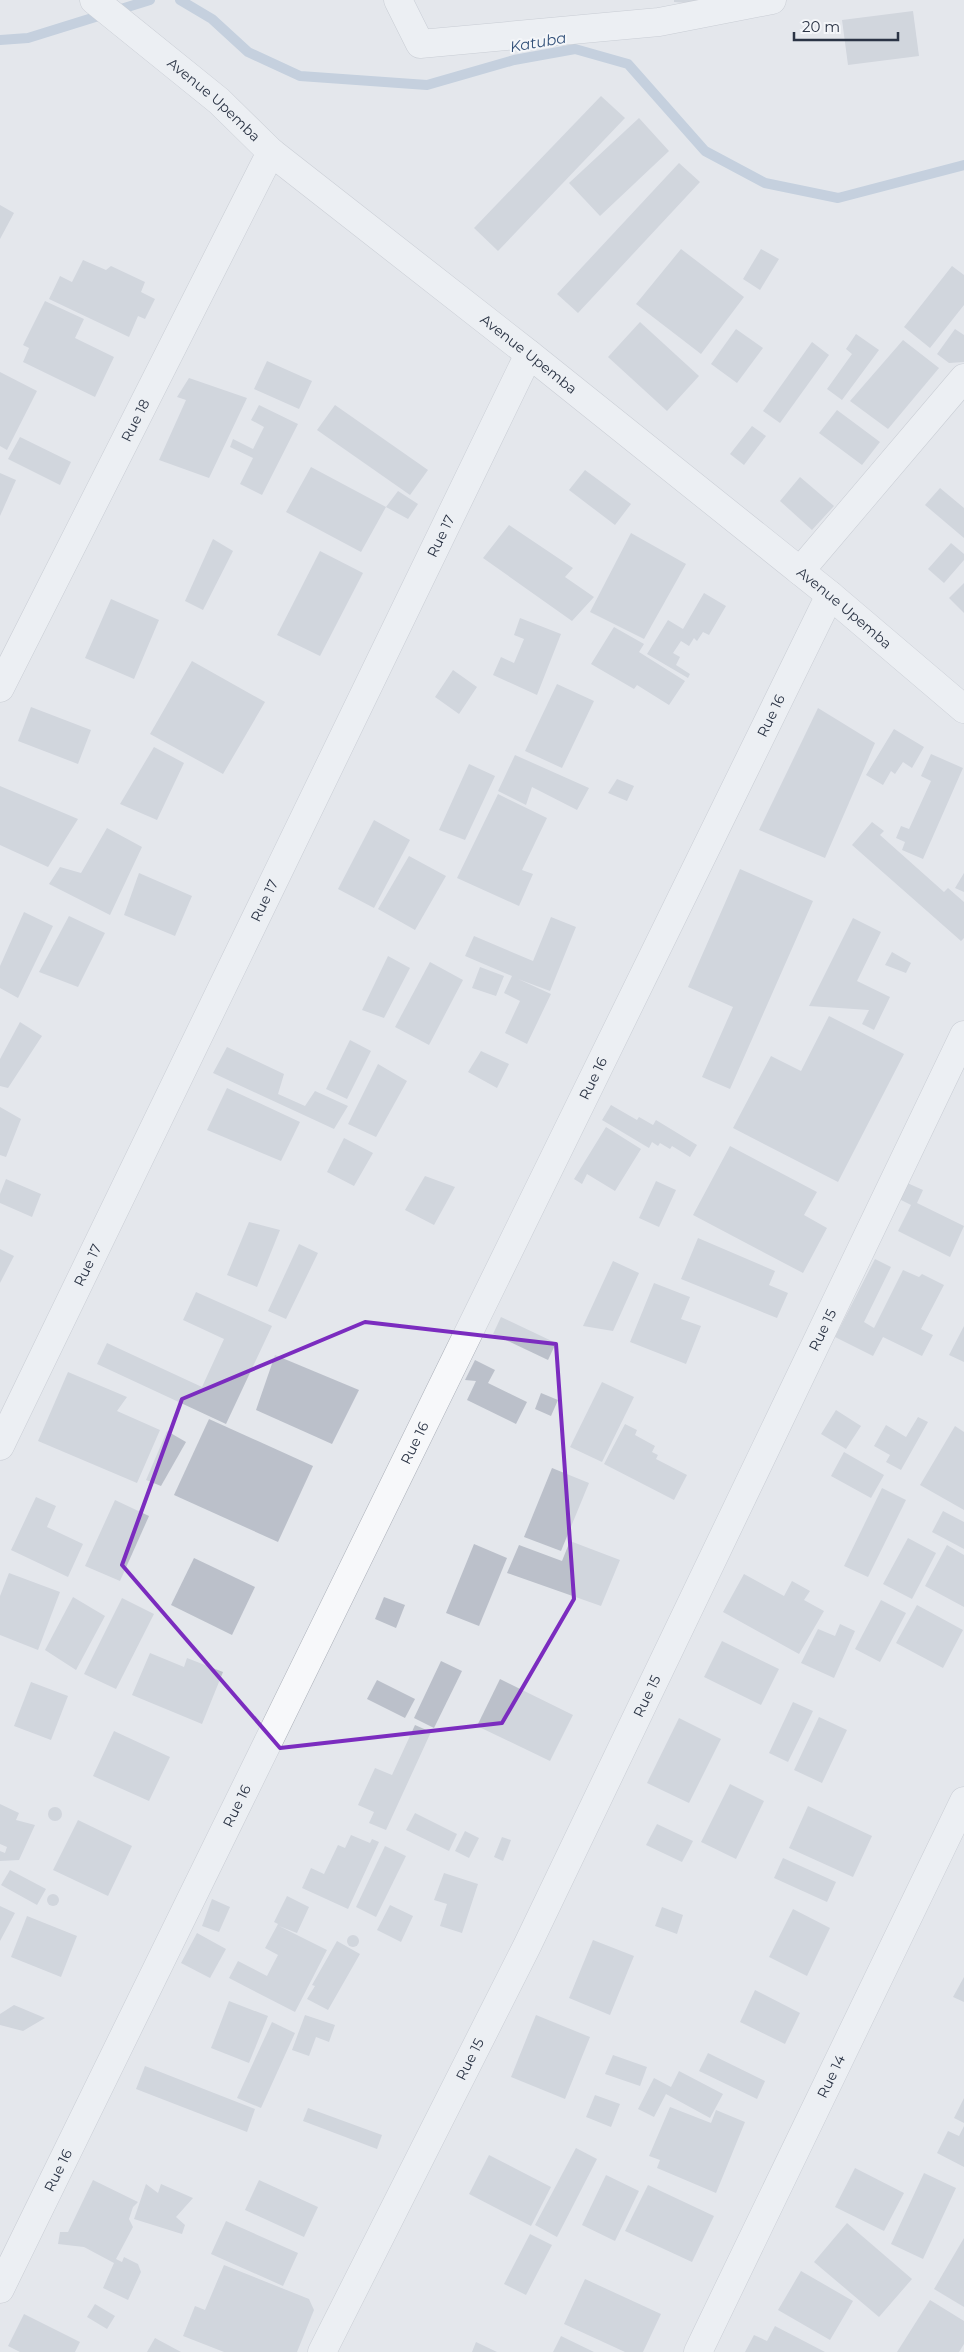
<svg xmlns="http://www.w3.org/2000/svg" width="964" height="2352" viewBox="0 0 964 2352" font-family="Montserrat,sans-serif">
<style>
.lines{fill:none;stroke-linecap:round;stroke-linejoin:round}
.stream{stroke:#9fb4cc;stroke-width:10}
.building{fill:#bbc0ca}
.minor-casing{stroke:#a9aeb7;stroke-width:29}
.minor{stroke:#f7f8fa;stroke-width:28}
.marked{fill:none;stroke:#7b2cbf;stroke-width:4;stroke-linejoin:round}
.labels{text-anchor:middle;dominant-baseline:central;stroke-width:4;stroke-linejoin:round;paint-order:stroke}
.street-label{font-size:14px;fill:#2b3445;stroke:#f4f6f9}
.water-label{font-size:15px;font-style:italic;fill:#34527a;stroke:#f4f6f9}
</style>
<rect width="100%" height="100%" fill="#e4e7ec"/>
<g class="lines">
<!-- stream -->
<g class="stream">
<path d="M180 0 212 19 248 52 300 76 427 85 514 60 575 49 628 64 705 151 765 183 838 198 964 165"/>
<path d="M0 40 28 38 150 0"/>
</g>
</g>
<!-- building -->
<g class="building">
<path d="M674 0H700V4L674 2Z"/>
<path d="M913 11 919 56 848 65 842 20Z"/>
<path d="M601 96 625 118 498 251 474 228Z"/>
<path d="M639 118 669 151 600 216 569 183Z"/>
<path d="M679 163 700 182 578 313 557 294Z"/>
<path d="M0 205 14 213 0 239Z"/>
<path d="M681 249 744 297 701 354 636 304Z"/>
<path d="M761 249 779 259 760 290 743 279Z"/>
<path d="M83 260 106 270 111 266 145 282 141 292 155 299 145 319 138 316 129 337 49 299 60 276 72 282Z"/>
<path d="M952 266 964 275V305L930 348 904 327Z"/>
<path d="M45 301 84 319 75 338 114 357 95 397 23 362 29 348 23 345Z"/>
<path d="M640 322 699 376 667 411 608 357Z"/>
<path d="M736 329 763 348 737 383 711 364Z"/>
<path d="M955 329 964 335V362L949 363 937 354Z"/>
<path d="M856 334 879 350 842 400 827 389 852 354 846 349Z"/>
<path d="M903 340 939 368 888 429 850 401Z"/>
<path d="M812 342 829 355 780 423 763 411Z"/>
<path d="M267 361 312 381 299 409 254 389Z"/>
<path d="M0 372 37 391 7 450 0 446Z"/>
<path d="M189 378 247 398 209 478 159 460 186 400 177 397Z"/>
<path d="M259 405 298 424 262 495 240 484 253 458 230 447 233 439 253 449 264 427 251 420Z"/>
<path d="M335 405 428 470 410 495 317 430Z"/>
<path d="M837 410 880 442 862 465 819 433Z"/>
<path d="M752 426 766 436 744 465 730 454Z"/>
<path d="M20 437 71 462 60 485 8 459Z"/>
<path d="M311 467 386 507 361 552 286 512Z"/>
<path d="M585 470 631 504 615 525 569 490Z"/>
<path d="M0 473 16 480 0 516Z"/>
<path d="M800 477 834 506 812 530 780 501Z"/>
<path d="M940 488 964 508V538L925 505Z"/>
<path d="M398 491 418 504 408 519 386 507Z"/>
<path d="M509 525 573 568 565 577 594 597 572 621 483 558Z"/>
<path d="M631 533 686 564 644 639 590 612Z"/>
<path d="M213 539 233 551 203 610 185 601Z"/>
<path d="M951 543 964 554V560L944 583 928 569Z"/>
<path d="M320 551 363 573 320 656 277 635Z"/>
<path d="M964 583V613L949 598Z"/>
<path d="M704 593 726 606 709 635 703 632 697 641 694 638 689 646 681 641 673 653 680 657 676 665 690 674 688 678 647 654 668 620 683 629Z"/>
<path d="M111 599 159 620 134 679 85 658Z"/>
<path d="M520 618 561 634 537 695 493 675 501 657 514 663 524 639 514 635Z"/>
<path d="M614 627 644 644 639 652 685 681 669 705 637 685 634 689 591 664Z"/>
<path d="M192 661 265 702 223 774 150 734Z"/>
<path d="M453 670 477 687 459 714 435 697Z"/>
<path d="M557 684 594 701 562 768 525 751Z"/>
<path d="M31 707 91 730 78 764 18 741Z"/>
<path d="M818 708 875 743 825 858 759 830Z"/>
<path d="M894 729 924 747 912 768 903 762 895 774 891 771 883 785 866 775Z"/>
<path d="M154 747 184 763 157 820 120 804Z"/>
<path d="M931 754 963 768 923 859 902 850 905 842 896 838 901 826 909 829 931 781 921 776Z"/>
<path d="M515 755 589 788 577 810 532 787 526 805 498 791Z"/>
<path d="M469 764 495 776 465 840 439 830Z"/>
<path d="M617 779 634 786 627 801 608 793Z"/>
<path d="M0 786 78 819 48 867 0 845Z"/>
<path d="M498 794 547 818 522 870 533 874 519 906 457 878Z"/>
<path d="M374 820 410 840 374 908 338 889Z"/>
<path d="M872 822 884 831 880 835 944 892 948 888 964 902V938L961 941 852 845Z"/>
<path d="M107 828 142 847 110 915 49 884 60 867 81 873Z"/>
<path d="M409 856 446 876 415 930 378 909Z"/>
<path d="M740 869 813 901 730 1089 702 1077 733 1007 688 987Z"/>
<path d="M139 873 192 896 175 936 124 915Z"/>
<path d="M964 873V892L955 888Z"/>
<path d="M24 912 53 926 18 998 0 988V966Z"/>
<path d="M69 916 105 933 78 987 39 972Z"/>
<path d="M551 917 576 927 550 991 518 979 551 994 527 1044 505 1033 520 1001 504 993 512 976 465 956 474 936 533 961Z"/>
<path d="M853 918 881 932 857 981 890 997 874 1030 862 1024 869 1010 809 1006Z"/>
<path d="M892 952 911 963 906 973 885 965Z"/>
<path d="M388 956 410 968 384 1018 362 1010Z"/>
<path d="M430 962 463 980 429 1045 395 1027Z"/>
<path d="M480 967 504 976 496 996 472 988Z"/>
<path d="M829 1016 904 1054 838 1182 733 1128 771 1056 801 1071Z"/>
<path d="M20 1022 42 1036 8 1088 0 1086V1059Z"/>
<path d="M350 1040 371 1051 347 1099 326 1089Z"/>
<path d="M227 1047 284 1074 278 1094 305 1106 315 1091 348 1106 334 1129 213 1073Z"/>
<path d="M481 1051 509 1064 497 1088 468 1072Z"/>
<path d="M378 1064 407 1081 376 1137 348 1124Z"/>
<path d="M227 1088 300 1122 281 1161 207 1130Z"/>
<path d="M611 1105 637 1120 639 1117 653 1125 656 1120 697 1145 690 1157 672 1146 670 1149 660 1143 658 1146 652 1142 649 1148 602 1120Z"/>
<path d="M0 1107 21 1119 6 1157 0 1155Z"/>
<path d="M606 1127 641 1149 615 1191 587 1174 582 1184 574 1179Z"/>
<path d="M344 1138 373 1153 354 1186 327 1172Z"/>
<path d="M730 1146 817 1192 804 1215 827 1228 803 1273 693 1215Z"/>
<path d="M425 1176 455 1187 434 1225 405 1210Z"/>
<path d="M6 1179 41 1194 32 1217 0 1203V1194Z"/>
<path d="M656 1181 676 1190 659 1227 639 1218Z"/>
<path d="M905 1182 923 1190 917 1203 964 1226 950 1257 898 1231 911 1205 897 1198Z"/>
<path d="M249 1222 280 1230 257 1287 227 1275Z"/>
<path d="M698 1238 775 1271 769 1285 788 1293 777 1318 681 1279Z"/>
<path d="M299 1244 318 1253 286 1319 268 1311Z"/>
<path d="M0 1249 14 1256 0 1283Z"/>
<path d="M875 1259 891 1267 864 1322 874 1328 903 1270 919 1277 922 1274 944 1285 921 1329 933 1335 922 1356 883 1337 873 1356 835 1337Z"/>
<path d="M613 1261 639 1273 613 1331 583 1326Z"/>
<path d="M654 1283 690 1297 681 1319 701 1326 686 1364 630 1342Z"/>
<path d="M196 1292 272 1326 226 1424 97 1364 107 1343 202 1387 224 1339 183 1320Z"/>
<path d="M501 1317 556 1343 548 1360 493 1334Z"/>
<path d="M964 1326V1362L949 1355Z"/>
<path d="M275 1355 359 1390 332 1444 256 1410Z"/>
<path d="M475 1360 495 1370 488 1383 527 1402 516 1424 467 1400 476 1381 465 1380Z"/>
<path d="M68 1372 127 1397 117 1411 160 1430 137 1483 38 1441Z"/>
<path d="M602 1382 634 1397 602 1462 570 1447Z"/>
<path d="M541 1393 558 1400 551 1416 535 1409Z"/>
<path d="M836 1410 861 1426 846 1449 821 1434Z"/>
<path d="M918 1417 928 1422 901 1470 886 1462 890 1455 874 1446 886 1425 906 1437Z"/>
<path d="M209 1419 313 1466 278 1542 174 1495Z"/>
<path d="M625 1424 637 1430 635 1435 655 1446 652 1452 658 1455 656 1459 687 1475 674 1500 604 1464Z"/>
<path d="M955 1426 964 1432V1510L920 1485Z"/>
<path d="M167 1431 186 1442 161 1486 146 1480Z"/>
<path d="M844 1452 884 1475 871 1498 831 1476Z"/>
<path d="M552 1468 589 1483 561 1551 524 1537Z"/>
<path d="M882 1488 906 1500 868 1577 844 1566Z"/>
<path d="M36 1497 56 1506 47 1527 83 1544 68 1577 11 1550Z"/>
<path d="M115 1500 149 1516 120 1581 85 1566Z"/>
<path d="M943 1511 964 1522V1549L932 1532Z"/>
<path d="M908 1538 936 1553 912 1599 883 1584Z"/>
<path d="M570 1541 620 1560 601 1606 507 1573 519 1545 562 1561Z"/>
<path d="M474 1544 507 1558 479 1626 446 1613Z"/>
<path d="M947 1545 964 1555V1607L925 1586Z"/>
<path d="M194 1558 255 1587 232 1635 171 1605Z"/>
<path d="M9 1573 60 1592 38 1650 0 1635V1596Z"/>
<path d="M744 1574 784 1596 792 1581 810 1591 804 1600 824 1611 799 1654 723 1612Z"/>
<path d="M73 1597 105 1616 76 1670 45 1650Z"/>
<path d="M384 1597 405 1605 396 1628 375 1619Z"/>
<path d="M122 1598 154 1614 116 1689 84 1674Z"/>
<path d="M881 1600 906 1613 880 1662 855 1649Z"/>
<path d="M917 1605 963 1630 943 1668 896 1643Z"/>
<path d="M840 1624 855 1631 834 1678 801 1663 818 1629 835 1636Z"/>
<path d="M722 1641 779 1669 761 1705 704 1677Z"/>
<path d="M150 1653 184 1667 187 1658 223 1672 202 1724 132 1695Z"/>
<path d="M441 1661 462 1671 434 1728 414 1718Z"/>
<path d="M500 1679 573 1715 550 1761 477 1726Z"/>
<path d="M377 1680 415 1699 405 1718 367 1699Z"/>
<path d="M31 1682 68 1696 51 1740 14 1726Z"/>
<path d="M793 1702 813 1711 788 1762 769 1753Z"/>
<path d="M819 1717 847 1730 822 1783 794 1770Z"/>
<path d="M679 1718 721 1739 689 1803 647 1783Z"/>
<path d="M415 1725 431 1732 386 1830 369 1823 374 1812 358 1805 375 1768 392 1775Z"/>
<path d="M114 1731 170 1757 149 1801 93 1776Z"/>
<path d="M730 1784 764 1801 736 1859 701 1842Z"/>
<path d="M0 1804 19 1813 16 1820 35 1825 19 1860 0 1861V1851L5 1853 7 1847 0 1844Z"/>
<path d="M808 1806 872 1836 853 1877 789 1848Z"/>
<circle cx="55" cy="1814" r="7"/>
<path d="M415 1813 457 1834 449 1851 406 1830Z"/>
<path d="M78 1820 132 1846 108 1896 53 1870Z"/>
<path d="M657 1824 693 1841 682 1862 646 1845Z"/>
<path d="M465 1831 479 1838 469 1858 455 1851Z"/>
<path d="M351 1835 370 1843 372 1839 379 1842 348 1909 302 1888 311 1868 324 1874 338 1845 345 1848Z"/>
<path d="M502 1837 511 1840 503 1861 494 1857Z"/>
<path d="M385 1846 406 1856 376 1917 356 1907Z"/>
<path d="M783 1858 836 1882 827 1902 774 1878Z"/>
<path d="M10 1870 46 1889 37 1905 1 1885Z"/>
<path d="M444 1873 478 1884 462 1933 440 1926 447 1904 434 1900Z"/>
<circle cx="53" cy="1900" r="6"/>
<path d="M287 1896 309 1907 297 1933 279 1926 327 1950 295 2012 229 1978 238 1961 267 1976 278 1955 265 1948 278 1924 274 1922Z"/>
<path d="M212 1899 230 1907 219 1932 202 1926Z"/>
<path d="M390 1905 413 1916 401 1942 377 1930Z"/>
<path d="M0 1906 15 1913 0 1941Z"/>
<path d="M662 1907 683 1915 677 1934 655 1926Z"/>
<path d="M793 1909 830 1928 807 1976 769 1957Z"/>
<path d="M27 1916 77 1936 61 1977 11 1957Z"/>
<path d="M197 1933 226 1949 210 1978 181 1963Z"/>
<circle cx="353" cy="1941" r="6"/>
<path d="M593 1940 634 1956 610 2015 569 1998Z"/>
<path d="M337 1941 360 1954 328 2010 307 1999 315 1986 312 1985Z"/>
<path d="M964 1977V2002L953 1997Z"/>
<path d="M755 1990 800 2013 785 2044 740 2022Z"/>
<path d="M229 2001 268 2016 249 2063 211 2048Z"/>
<path d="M14 2005 45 2018 23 2031 0 2025V2014Z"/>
<path d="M305 2015 335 2025 329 2042 316 2037 309 2056 292 2050Z"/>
<path d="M536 2015 590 2037 565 2099 511 2077Z"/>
<path d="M272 2022 295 2033 261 2108 237 2098Z"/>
<path d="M708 2053 765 2081 757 2099 699 2071Z"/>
<path d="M613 2055 647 2067 640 2086 605 2074Z"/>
<path d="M145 2066 255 2109 247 2132 136 2089Z"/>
<path d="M679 2071 723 2094 710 2118 666 2094 654 2117 638 2109 654 2078 671 2087Z"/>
<path d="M595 2095 620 2104 611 2127 586 2117Z"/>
<path d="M964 2098V2123L954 2118Z"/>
<path d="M670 2107 711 2123 716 2110 745 2122 716 2193 657 2168 660 2160 649 2156Z"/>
<path d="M308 2108 382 2135 377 2149 303 2121Z"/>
<path d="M964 2126V2167L937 2153 948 2131 959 2136Z"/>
<path d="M576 2148 597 2159 557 2237 535 2225Z"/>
<path d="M489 2155 551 2187 531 2226 469 2194Z"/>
<path d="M855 2168 904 2193 884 2231 835 2207Z"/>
<path d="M924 2173 956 2188 923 2259 891 2244Z"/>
<path d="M606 2175 639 2191 615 2241 582 2225Z"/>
<path d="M93 2180 138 2202 133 2207 129 2219 133 2227 116 2259 122 2262 124 2257 138 2264 141 2272 128 2300 103 2288 114 2263 84 2247 58 2244 60 2232H68Z"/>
<path d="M259 2180 318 2207 304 2237 245 2210Z"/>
<path d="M146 2184 158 2193 161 2184 193 2198 176 2217 185 2225 182 2234 134 2219Z"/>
<path d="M648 2185 714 2216 692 2262 625 2231Z"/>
<path d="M226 2221 298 2253 283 2286 211 2254Z"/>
<path d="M847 2223 912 2279 879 2317 814 2262Z"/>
<path d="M530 2234 552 2245 526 2295 504 2284Z"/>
<path d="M964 2238V2307L934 2289Z"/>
<path d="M224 2265 309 2299 314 2310 297 2352H224L183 2336 195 2306 205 2310Z"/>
<path d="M801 2271 853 2301 830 2340 778 2310Z"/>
<path d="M585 2279 661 2314 643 2352H625L564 2324Z"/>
<path d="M930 2300 964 2321V2344L959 2352H897Z"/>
<path d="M95 2304 115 2316 107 2329 87 2317Z"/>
<path d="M24 2314 80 2342 75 2352H20L8 2346Z"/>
<path d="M775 2326 825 2352H745L754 2335 767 2341Z"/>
<path d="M561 2336 594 2352H553Z"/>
<path d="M155 2338 181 2352H147Z"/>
<path d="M476 2342 497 2352H472Z"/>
</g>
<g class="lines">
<defs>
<g id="minor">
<path id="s1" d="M94 0 219 101 271 152 529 354 830 595 964 709"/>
<path d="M398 0 420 44 659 22 772 0"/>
<path d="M800 571 964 378"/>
<path id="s2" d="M0 688 271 152"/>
<path id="s3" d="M0 1446 529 354"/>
<path id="s4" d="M0 2289 830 595"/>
<path id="s5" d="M322 2352 527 1946 964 1035"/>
<path id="s6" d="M698 2352 964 1801"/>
</g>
</defs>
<!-- minor casing -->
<use href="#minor" class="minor-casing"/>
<!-- minor -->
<use href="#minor" class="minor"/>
</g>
<!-- marked area -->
<path d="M0 0H964V2352H0ZM365 1322 556 1344 574 1599 502 1723 280 1748 122 1565 182 1399Z" fill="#e4e7ec" fill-opacity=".55" fill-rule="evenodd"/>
<path class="marked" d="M365 1322 556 1344 574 1599 502 1723 280 1748 122 1565 182 1399Z"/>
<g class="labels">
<!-- street labels -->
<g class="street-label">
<text stroke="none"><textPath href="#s1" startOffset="156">Avenue Upemba</textPath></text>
<text stroke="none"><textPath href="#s1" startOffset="561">Avenue Upemba</textPath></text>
<text stroke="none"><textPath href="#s2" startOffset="300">Rue 18</textPath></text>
<text stroke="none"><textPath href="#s3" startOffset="1011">Rue 17</textPath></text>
<text stroke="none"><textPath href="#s1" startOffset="966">Avenue Upemba</textPath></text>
<text stroke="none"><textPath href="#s4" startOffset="1752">Rue 16</textPath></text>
<text stroke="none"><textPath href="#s3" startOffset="606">Rue 17</textPath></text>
<text stroke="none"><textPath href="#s4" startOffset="1348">Rue 16</textPath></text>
<text stroke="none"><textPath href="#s3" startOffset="201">Rue 17</textPath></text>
<text stroke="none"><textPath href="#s5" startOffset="1138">Rue 15</textPath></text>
<text stroke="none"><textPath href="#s4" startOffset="942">Rue 16</textPath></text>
<text stroke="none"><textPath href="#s5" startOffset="732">Rue 15</textPath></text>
<text stroke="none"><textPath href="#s4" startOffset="538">Rue 16</textPath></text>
<text stroke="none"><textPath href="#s5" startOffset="328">Rue 15</textPath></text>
<text stroke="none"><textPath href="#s6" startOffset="306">Rue 14</textPath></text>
<text stroke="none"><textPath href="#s4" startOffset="132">Rue 16</textPath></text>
</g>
<!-- water labels -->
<g class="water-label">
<text transform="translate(538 42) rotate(-10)">Katuba</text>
</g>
</g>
<!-- scale -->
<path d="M794 32v8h104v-8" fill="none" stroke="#2b3445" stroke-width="2.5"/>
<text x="802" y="32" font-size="15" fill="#2b3445" stroke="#f4f6f9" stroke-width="4" paint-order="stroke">20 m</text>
</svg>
